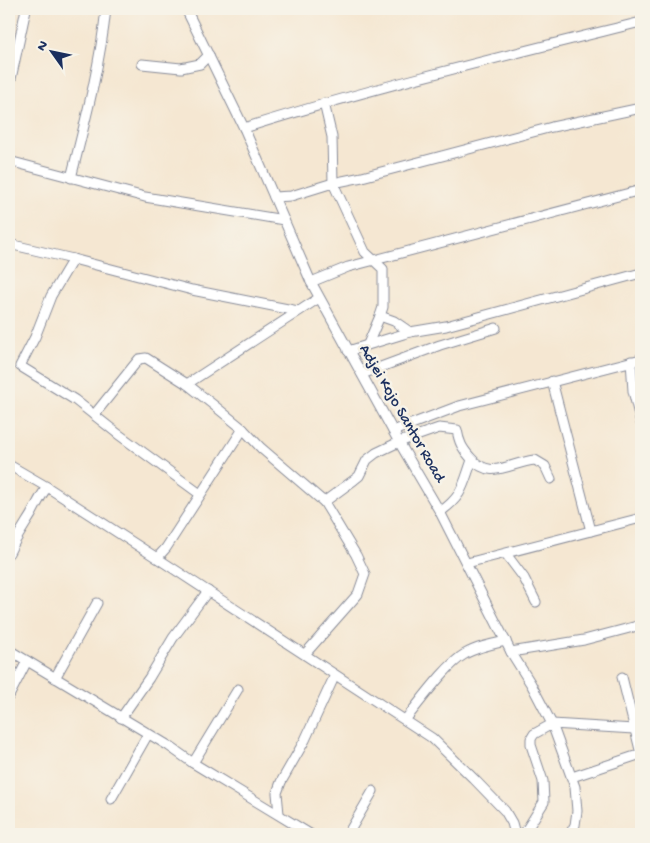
<svg xmlns="http://www.w3.org/2000/svg" width="650" height="843" viewBox="0 0 650 843" font-family="'Gochi Hand',sans-serif">
<style>
.lines{fill:none;stroke-linecap:round;stroke-linejoin:round}
.minor-casing{stroke:#888b98;stroke-width:11}
.minor{stroke:#fff;stroke-width:9}
.labels{text-anchor:middle;dominant-baseline:central;stroke-width:5;stroke-linejoin:round;paint-order:stroke}
.street-label{font-size:16px;fill:#1b2f5e;stroke:#f7f3e8}
</style>
<rect width="100%" height="100%" fill="#f7f3e8"/>
<filter id="ink" filterUnits="userSpaceOnUse"><feTurbulence type="fractalNoise" baseFrequency=".02" numOctaves="2"/><feDisplacementMap in="SourceGraphic" scale="10" xChannelSelector="R" yChannelSelector="G"/><feConvolveMatrix kernelMatrix="1 2 1 2 8 2 1 2 1" color-interpolation-filters="sRGB"/></filter>
<filter id="wash" filterUnits="userSpaceOnUse"><feTurbulence type="fractalNoise" baseFrequency=".0096" numOctaves="4" result="noise"/><feDisplacementMap in="SourceGraphic" scale="20" xChannelSelector="R" yChannelSelector="G"/><feGaussianBlur stdDeviation="1.12" result="paint"/><feColorMatrix in="noise" values="0 0 0 0 0 0 0 0 0 0 0 0 0 0 0 0 0 1.4 0 .05"/><feComposite in="paint" operator="in"/></filter>
<g filter="url(#wash)">
<rect width="100%" height="100%" fill="#f5e7d2"/>
</g>
<g filter="url(#ink)">
<g class="lines">
<defs>
<g id="minor">
<path d="M186 9 244 128 311 282 399 442 440 512 511 652 531 684 552 724 575 787 577 811 575 825 570 834"/>
<path d="M142 64 181 68 200 64 209 55"/>
<path d="M9 88 26 9"/>
<path d="M324 103 332 137 333 183 365 252 383 269V307L380 316 394 321 410 332"/>
<path d="M244 128C375 87 508 55 641 22"/>
<path d="M9 161 145 197 284 220"/>
<path d="M71 178C85 122 100 66 106 9"/>
<path d="M274 197 291 196 333 183 362 177 552 127 641 108"/>
<path d="M9 244 73 259 192 290 298 311"/>
<path d="M73 259 51 296 35 337 20 366 75 400 118 434 200 494"/>
<path d="M311 282 348 267 641 190"/>
<path d="M368 344 380 316"/>
<path d="M348 351 410 332 446 326 641 273"/>
<path d="M631 361 633 391 641 423"/>
<path d="M362 374 440 345 496 328"/>
<path d="M552 381 591 531"/>
<path d="M187 384 319 298"/>
<path d="M94 415 139 359 146 358 187 384 216 407 243 429 261 448 324 502 354 480 359 476 367 460 376 453 399 442 439 428 457 430C459 442 462 448 470 457 491 482 510 462 535 460L545 466 551 479"/>
<path d="M393 431 459 406 641 359"/>
<path d="M9 465 47 487 157 558 432 738 474 779 505 811 512 823 515 834"/>
<path d="M440 512C463 496 463 485 472 460"/>
<path d="M9 553C15 540 23 528 31 515 37 504 40 497 47 487"/>
<path d="M506 554 524 578 536 602"/>
<path d="M157 558 166 548 243 429"/>
<path d="M467 563 641 518"/>
<path d="M9 650 169 746 193 763 310 834"/>
<path d="M511 652 584 640 641 625"/>
<path d="M305 654 358 594 365 574 356 555 324 502"/>
<path d="M55 678 97 603"/>
<path d="M9 696 27 661"/>
<path d="M121 718 149 678 173 638 208 591"/>
<path d="M405 720C420 702 447 664 465 654 477 647 492 644 506 641"/>
<path d="M193 763 238 689"/>
<path d="M572 777 641 754 622 677"/>
<path d="M111 799 148 734"/>
<path d="M279 814 277 793 281 782 305 740 335 675"/>
<path d="M348 834 373 791"/>
<path d="M524 834 544 802 543 781 531 745V739L534 734 552 724 634 729"/>
</g>
</defs>
<!-- minor casing -->
<use href="#minor" class="minor-casing"/>
<!-- minor -->
<use href="#minor" class="minor"/>
</g>
</g>
<g class="labels">
<!-- street labels -->
<g class="street-label">
<text transform="translate(401 414) rotate(60)">Adjei Kojo Santor Road</text>
</g>
</g>
<!-- margin -->
<rect width="650" height="843" fill="none" stroke="#f7f3e8" stroke-width="30"/>
<!-- north arrow -->
<g transform="translate(52 52) rotate(303)" stroke="#f7f3e8" stroke-width="4" paint-order="stroke">
<path d="M0-4L9 19L0 12L-9 19Z" fill="#1b2f5e"/>
<text y="-8" font-size="14" font-weight="bold" text-anchor="middle" fill="#1b2f5e">N</text>
</g>
</svg>
